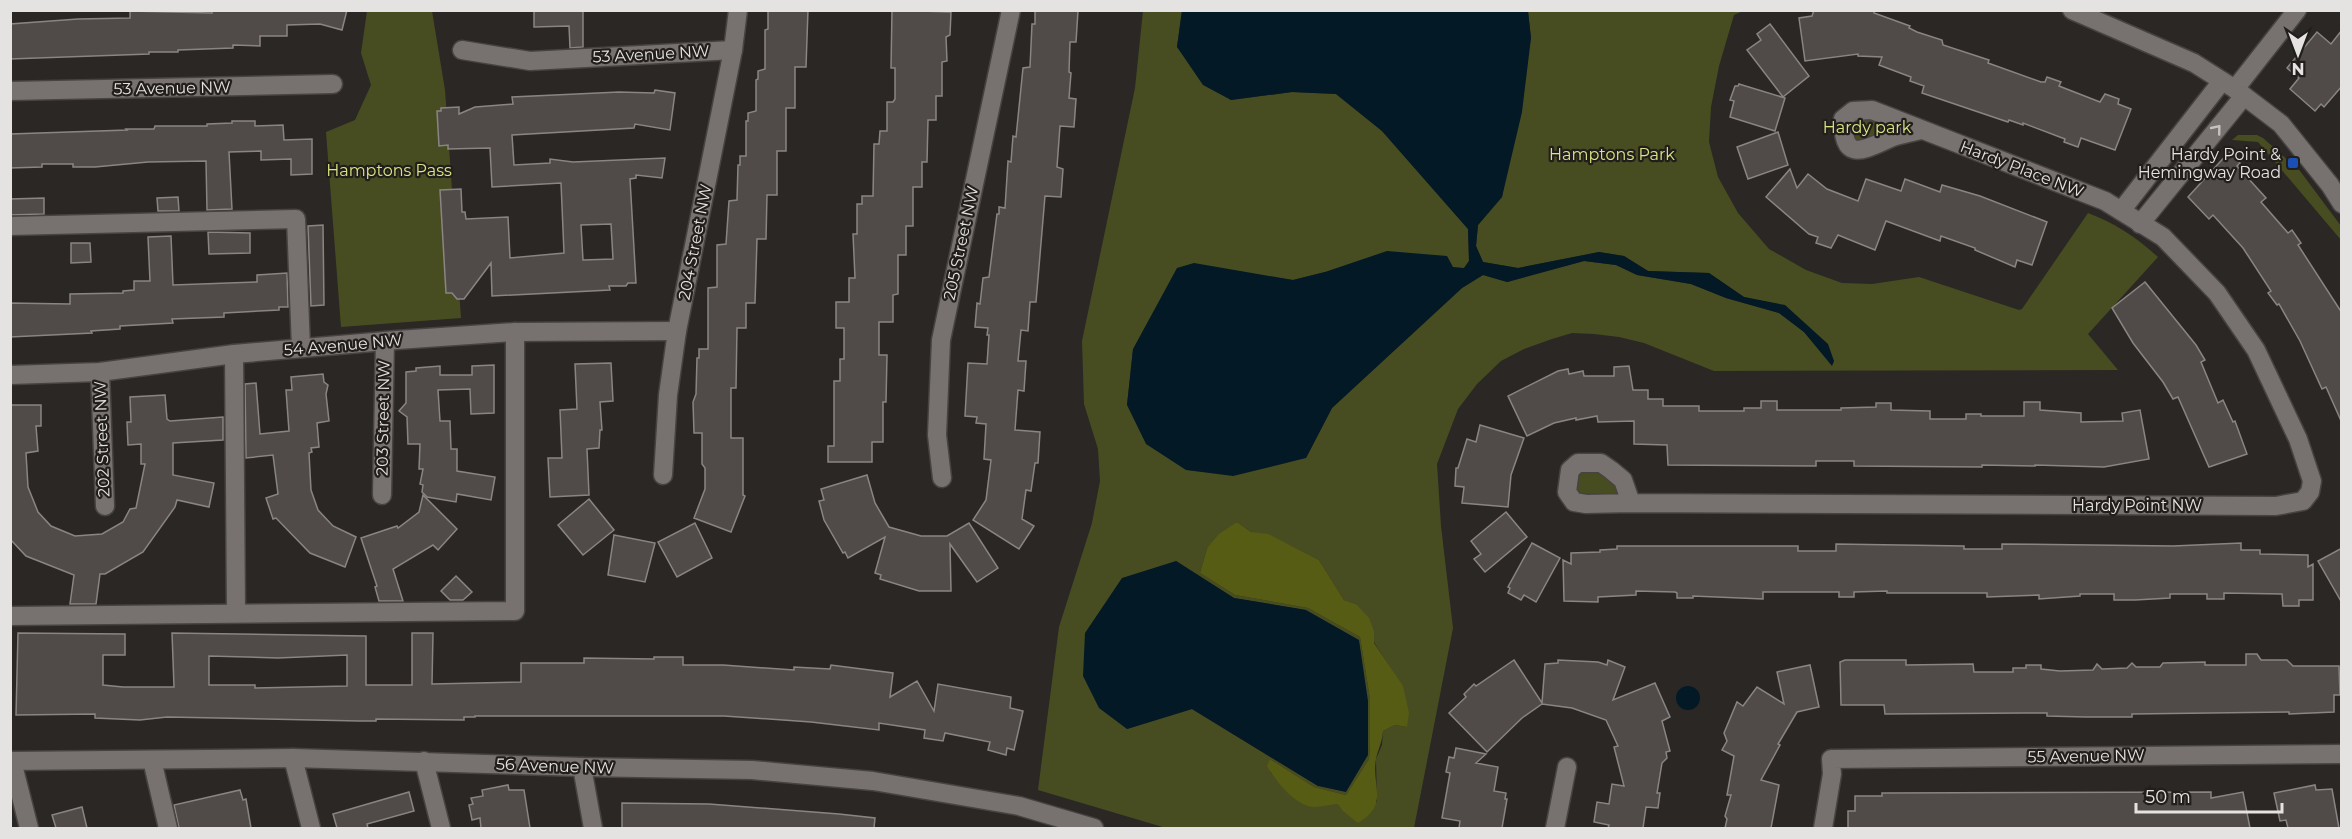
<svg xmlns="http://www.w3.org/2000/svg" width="2352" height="839" viewBox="0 0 2352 839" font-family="Montserrat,sans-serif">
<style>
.green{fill:#484d21;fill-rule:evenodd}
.forest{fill:#565c13}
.water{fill:#031925}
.building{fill:#504b49;stroke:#8a8582;stroke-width:1.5;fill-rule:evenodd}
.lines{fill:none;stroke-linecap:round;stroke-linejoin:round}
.minor-casing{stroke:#464341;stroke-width:21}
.minor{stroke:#77716f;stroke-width:18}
.oneway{stroke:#c4c1bf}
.transit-dot{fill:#1a4fb4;stroke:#221e1c;stroke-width:2}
.labels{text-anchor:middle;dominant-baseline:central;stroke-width:4.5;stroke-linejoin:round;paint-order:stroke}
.street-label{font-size:16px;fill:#e5e3e1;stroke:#221e1c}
.park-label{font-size:16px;fill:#d9e583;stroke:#221e1c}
.poi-label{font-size:16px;fill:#e5e3e1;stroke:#221e1c;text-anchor:end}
</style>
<rect width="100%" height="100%" fill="#2b2725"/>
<!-- green -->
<g class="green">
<path d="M367 11H432L445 90 461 318 341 327 326 132 355 120 371 85 361 53Z"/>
<path d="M1143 11H1182L1177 47 1231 100 1292 92 1336 94 1382 131 1468 229 1469 261 1464 268 1325 272 1293 280 1257 275 1133 349 1127 405 1306 458 1332 408 1462 288 1483 275 1508 282 1584 261 1616 265 1637 275 1691 284 1726 298 1779 313 1804 332 1832 365 1834 361 1785 306 1744 297 1709 273 1648 271 1624 256 1599 252 1518 268 1483 262 1476 246 1478 225 1502 197 1531 38 1528 11H1743L1734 15 1719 66 1711 107 1709 142 1718 177 1738 213 1769 249 1806 270 1842 283 1872 284 1919 277 2019 310 2022 309 2088 213C2115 223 2137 238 2158 257L2088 334 2118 370 1714 371 1644 343 1619 337 1594 334 1572 333 1552 339 1524 349 1501 361 1477 384 1458 409 1437 464 1441 526 1453 628 1414 828H1166L1038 790 1059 627 1092 523 1100 481 1098 449 1084 404 1082 341 1135 88ZM1237 522 1251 532 1291 546 1319 560 1344 600 1356 604 1374 631V642L1393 672 1407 727 1395 725 1383 731 1382 745 1376 759 1377 802 1323 804 1271 773 1270 759 1314 787 1346 795 1369 759 1370 746V699L1360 637 1308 608 1235 595 1200 573 1207 548ZM1176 561 1234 598 1306 610 1318 786 1192 709 1127 729Z"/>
<path d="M1853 111 1905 131 1846 144Z"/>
<path d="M2238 135H2257L2263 138 2300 171 2341 226V240L2258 142 2232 140Z"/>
<path d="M1583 467 1609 474 1623 497 1584 499 1573 490 1577 470Z"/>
</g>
<!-- forest -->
<path class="forest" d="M1237 522 1251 532 1268 534 1319 560 1344 600 1356 604 1369 618 1374 631V643L1403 686 1409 713 1407 727 1395 725 1383 731C1382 743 1378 749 1376 759 1371 786 1390 804 1358 823L1343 811 1338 804C1331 804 1322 807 1315 807 1295 806 1277 782 1267 766L1270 759 1314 787 1346 795 1369 759 1370 746V699L1360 637 1308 608 1235 595 1200 573 1207 548 1219 534Z"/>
<!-- water -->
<g class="water">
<path d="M1182 10 1528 11 1531 38 1522 112 1502 197 1478 225 1476 246 1483 262 1518 268 1599 252 1624 256 1648 271 1709 273 1744 297 1785 305 1828 344 1834 361 1832 366 1804 332 1779 313 1726 298 1691 284 1637 275 1616 265 1584 261 1507 282 1483 275 1462 288 1332 408 1306 458 1233 476 1186 470 1146 444 1127 405 1133 349 1177 268 1194 263 1293 280 1325 272 1387 251 1447 256 1453 267 1464 268 1469 261 1468 229 1382 131 1336 94 1292 92 1231 100 1203 85 1177 47Z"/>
<path d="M1176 561 1234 598 1306 610 1359 640 1368 701V755L1346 792 1318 786 1192 709 1127 729 1099 708 1083 676 1085 633 1122 578Z"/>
<circle cx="1688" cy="698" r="12"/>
</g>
<!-- building -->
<g class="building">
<path d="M212 10H347L342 30 320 24 287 25V36H260V46L233 45V48L178 50V52H149V54L10 59V24L78 19 130 18V11L212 13Z"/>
<path d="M534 10H583V47L570 48 569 26 534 27Z"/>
<path d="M771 10H808L806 67H795V108H786V151H777V195H767L766 239H757L755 303H746V328H737L736 388H731V438H743V495L745 496 731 532 694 518 705 489V468L702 464V433H694L693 402 696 394 697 358H699V349H708V288L717 287V245L726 244 729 201 737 200 738 165H740V156H746V121H748V113L756 111V80L758 79V71L765 69V30L768 29V12Z"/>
<path d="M892 10 951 12 950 35 946 37 947 61 942 62V96H936V120H928L927 162H922V187H913V226H906V255H898V294L893 295V322H879V355H887L886 402H883V442H872V462H828V446H834V381H840V359H844V328H836V302H849V278H855L853 234H857V204H862V196H873L874 144H879L880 131H887V102H893L895 99V68H891Z"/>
<path d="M1814 10 1874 11V13L1910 26 1909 28 1917 32 1942 40 1943 45 1989 60 1988 63 2041 82H2045L2047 77 2061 82 2059 86 2100 102 2105 94 2119 99 2118 104 2131 109 2115 150 2081 138 2078 147 2064 142 2065 139 2023 123V125L2009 120 2008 122 1922 93 1924 86 1910 81 1911 77 1879 65 1882 57 1858 56V54L1805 61 1799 18 1812 16Z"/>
<path d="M1035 11H1078L1076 42H1070L1069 72 1071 73 1069 98 1076 99 1074 127 1060 126 1057 167 1063 169 1061 197 1045 196 1036 302H1030L1028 331 1021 330 1018 361H1026L1024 391 1018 390 1015 430 1040 432 1038 463H1035L1031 491 1026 490 1022 519 1034 526 1019 549 973 520 986 500 991 460 984 459 986 424 976 423 977 417 965 416 968 363 987 364 989 335H987L988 328 975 327 977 303 980 304 983 278 989 277 997 214H999V207L1005 208 1008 161 1011 162 1013 136 1016 137 1023 68 1030 67 1032 24H1035Z"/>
<path d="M1770 24 1809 76 1783 97 1747 50 1761 40 1757 34Z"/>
<path d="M2342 30V86L2324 107 2321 104 2315 111 2290 89 2299 78 2287 68 2317 32 2331 44Z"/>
<path d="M1739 84 1785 98 1775 131 1730 117 1734 101 1730 100 1735 86H1738Z"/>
<path d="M655 90 675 93 670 130 635 124 634 128 512 135 514 165 550 163V159L573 162 665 158 662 178 636 175V178L630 179 636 283H628L626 286H609L610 290 492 296 491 263 464 299H457L452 293H446L440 190 461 189 462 212H465L466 219 508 217 510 258 564 253 561 183 492 187 490 148 448 149V145L439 146 437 111H441V108L459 107V114L475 107 513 104 512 97 619 92 654 93ZM611 224 613 259 583 260 581 225Z"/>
<path d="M232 121H255V126L283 125 284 140 312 139V174L291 175V159L261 160V151L229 152 232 209 207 210 206 161 148 162 95 167H73V164H42V167L10 168V134L127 130 126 129H154L155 126H207V124L232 123Z"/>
<path d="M1778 132 1788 165 1748 179 1737 147Z"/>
<path d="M2229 152 2240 163 2237 166 2266 198 2261 202 2288 233 2292 230 2301 243 2298 245 2342 313V423L2326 387 2322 389 2300 341 2279 304 2277 305 2268 293 2271 291 2243 248 2213 215 2209 219 2188 197Z"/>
<path d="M1790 169 1797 188 1808 174 1827 189 1858 201 1866 179 1901 191 1905 179 1940 192 1942 185 1980 196 2047 222 2032 265 2017 260 2015 267 1975 250V248L1941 236 1940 241 1886 221 1875 250 1838 235 1831 248 1816 243 1818 237 1809 234 1766 197Z"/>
<path d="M178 197 179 211H158L157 198Z"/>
<path d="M44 198V214L10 215V199Z"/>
<path d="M323 225 324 305 311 306 308 226Z"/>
<path d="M208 232 250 233V253L209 254Z"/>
<path d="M171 236 173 285 257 282V275L287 273 288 307H279V310L224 313V317L172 319 173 323 120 326V329L91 331 92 333 10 337V303L70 304V294L123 293V291L134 290V281H150L148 237Z"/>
<path d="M71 243H90L91 262 71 263Z"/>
<path d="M2145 282 2196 345 2205 360 2201 362 2218 403 2223 400 2233 422 2235 421 2247 454 2209 467 2178 397 2173 399 2163 382 2133 343 2112 308Z"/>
<path d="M611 363 613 401 600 402 602 430H600L599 448 587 449 589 495 550 497 548 458H562L560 410 577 409 575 364Z"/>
<path d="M494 365V413L471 414 470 389 438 390 440 421H450L451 449H457V471L495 477 491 500 457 494 456 502 427 497 422 492 423 485 420 484 423 469H419L420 444H408L407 417 399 411 406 403V372L416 371V368L440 366V375H472V366Z"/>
<path d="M1629 366 1633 390H1648V399H1663V406H1699V411H1744V408H1761V401H1777V410H1841V408L1876 407V403H1891V410L1930 411V419H1966V414H1981V416H2024V402H2040V410L2081 413V422L2123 421 2122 413 2140 410 2149 459 2104 467 2035 465V466L1982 465V467L1854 466V461H1816V466L1668 465 1667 445 1634 444V421L1598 422 1597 416 1576 420V418L1554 423 1527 436 1508 396 1558 371 1568 369 1569 374 1583 371 1584 376H1614V367Z"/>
<path d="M323 374 324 382 328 385 326 394 329 421 317 423 319 447 311 448 312 452 309 453 311 490 318 510 333 526 356 537 345 567 310 553 276 518 273 519 266 498 278 494 273 455 246 458 245 384 256 383 260 434 289 431 286 390H292L291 377Z"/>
<path d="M165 395 167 419 170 421 223 417V440L173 443V475L214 483 209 507 177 500 175 507 143 552 105 574H100L96 604H70L74 575 26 556 10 539V405H41V426H36L38 451 26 453 28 487 38 512 51 526 75 536 102 534 123 522 130 509 136 508 145 464H141V444L128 445 127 422H131L130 397Z"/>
<path d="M1480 425 1524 438 1511 475 1508 507 1462 503 1464 487 1455 486 1456 468H1458L1467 439 1476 442Z"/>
<path d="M867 475 875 503 889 527 921 536H947L969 523 998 568 977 582 950 544 951 591H919L880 579 881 575 875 573 885 537 848 558 845 552 843 553 824 520 819 501 824 500 821 489Z"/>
<path d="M423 495 457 529 438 550 433 545 393 569 403 601H379L375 587 377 586 361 538 397 526 398 528 419 512Z"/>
<path d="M589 499 614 530 583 555 558 525Z"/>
<path d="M1506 512 1527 537 1485 572 1474 559 1481 554 1471 541Z"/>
<path d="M695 523 712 558 677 577 658 542Z"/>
<path d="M614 535 655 543 645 582 608 575Z"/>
<path d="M1532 543 1560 558 1536 602 1524 595 1521 600 1508 593 1510 588 1508 587Z"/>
<path d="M2241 543V550H2260V554L2308 555V567L2313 564V600H2299V606H2283L2282 594 2224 593V599H2207V594H2170V598L2135 600H2114V594H2080V596L2039 599V595L1987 597V593H1887V591L1854 592V597H1839V592H1763V599L1693 596V598H1677V593L1675 592 1636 591V595L1598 597V602L1564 601 1563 560 1571 564V553L1600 552V550L1617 549V546H1798V551H1836V544L1964 546V549H2002V544L2173 546Z"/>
<path d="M2342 548V603L2318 561Z"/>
<path d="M456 576 472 592 463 600H450L441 591Z"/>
<path d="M18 633 125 634V655H103V685L123 687H174L172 633 366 636V685H412V633H433L432 684 521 682V663H584V658L654 659V657H683V665H723L794 670V667L830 669 831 665 893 673 890 697 917 681 934 711 938 684 1011 697 1010 708 1023 711 1014 750 1007 748 1006 755 988 750 990 742 945 733 943 741 924 738 925 730 879 723V730L811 722 724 716H475V717H464V720L376 719V721H359L167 717 140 720 95 718V714L16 715ZM347 655V686L255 688V685H209V656L278 658Z"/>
<path d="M2246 654H2257L2261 660H2287L2293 666H2339L2340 695H2334V712L2289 714V712L2132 714V717H2086L2047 716V713H2025L1885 714 1884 705H1841L1840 662 1845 660H1906V665L1973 664 1974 672H2013V668H2026V665H2041V669L2060 671 2093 670 2097 664 2102 669 2127 668 2132 663 2136 667H2160L2163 663 2205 662V665H2246Z"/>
<path d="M1514 660 1542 703 1545 664 1558 663V660L1598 662 1607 665 1608 660 1625 667 1613 700 1655 683 1670 717 1662 721 1670 751 1666 752 1667 758 1662 763 1657 793H1660L1658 808 1646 807 1643 828H1608L1609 825 1594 822 1597 802 1609 804 1612 784 1624 786 1614 747 1618 746 1606 720 1572 708 1542 704 1522 718 1487 752 1449 713 1466 697 1464 694 1474 684 1476 686Z"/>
<path d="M1810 665 1819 707 1797 712 1778 744 1780 745 1761 780 1779 785 1771 828H1725L1727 819 1725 816 1731 795H1727L1734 756 1722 750 1727 741 1724 733 1737 702 1743 706 1757 687 1784 704 1777 672Z"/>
<path d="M1456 748 1486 754 1476 763 1498 767 1494 791 1506 793 1505 799H1507L1502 828H1459L1460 821 1442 818 1450 773 1446 772 1449 757 1454 758Z"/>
<path d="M508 785 509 790H524L530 828H481L480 818 472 820 469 805 473 804 471 798 483 796 482 790Z"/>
<path d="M2315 785 2316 790 2332 789 2339 828H2288L2286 820 2280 821 2274 793Z"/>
<path d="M240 790 243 800 246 799 251 828H179L174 805Z"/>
<path d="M409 792 414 811 367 824 368 828H337L333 814Z"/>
<path d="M2211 792V798L2243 792 2250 828H1848V811H1855V796H1882V793Z"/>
<path d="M622 803 709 804 839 814 875 818 874 828H622Z"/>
<path d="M82 807 87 828H56L52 815Z"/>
</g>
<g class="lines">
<defs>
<g id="minor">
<path d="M2072 10 2194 63 2235 89 2281 124 2330 185 2342 204"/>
<path d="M462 50 530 61 733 50"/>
<path d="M2235 89 2297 10"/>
<path d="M10 91 333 84"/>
<path d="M2121 211 2222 81"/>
<path d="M2140 224 2244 96"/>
<path d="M10 226 296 219 301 348"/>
<path d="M234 354 236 612"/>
<path d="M100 372 105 506"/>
<path d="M10 375 100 372 234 354 397 340 515 332 677 331"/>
<path d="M663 475 668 395 677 331 733 50 738 10"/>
<path d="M942 478 937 435 941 340 1011 10"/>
<path d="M382 495 385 341"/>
<path d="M1631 503 1586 504 1574 502 1567 492 1570 470 1578 463H1601L1611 470 1623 480 1631 503 2276 506 2303 501 2310 492 2312 481 2298 439 2256 350 2217 293 2163 237 2105 201 1872 110 1853 111 1843 119C1843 164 1863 150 1893 137 1902 134 1912 132 1921 130"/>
<path d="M10 616 515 611V332"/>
<path d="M293 758 311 828"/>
<path d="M152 760 168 828"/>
<path d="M10 761 293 758 582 767 752 770 873 781 1019 806 1094 828"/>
<path d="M12 761 29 828"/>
<path d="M424 761 441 828"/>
<path d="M582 767 593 828"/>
<path d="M1555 828 1567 767"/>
<path d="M1823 828 1832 774 1831 759 2342 754"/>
</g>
</defs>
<!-- minor casing -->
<use href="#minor" class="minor-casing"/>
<!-- minor -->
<use href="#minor" class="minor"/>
</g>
<!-- one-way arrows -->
<defs><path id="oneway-chevron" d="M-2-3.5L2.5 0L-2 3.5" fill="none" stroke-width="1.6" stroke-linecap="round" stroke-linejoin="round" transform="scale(1.5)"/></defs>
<use class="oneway" href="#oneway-chevron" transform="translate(2217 129) rotate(-51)"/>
<!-- markers -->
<rect class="transit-dot" x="2287" y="157" width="12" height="12" rx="3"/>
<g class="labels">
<!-- street labels -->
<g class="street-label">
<text transform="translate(651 54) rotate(-3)">53 Avenue NW</text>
<text transform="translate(172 88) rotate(-1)">53 Avenue NW</text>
<text transform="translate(2022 169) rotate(21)">Hardy Place NW</text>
<text transform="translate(695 242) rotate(-79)">204 Street NW</text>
<text transform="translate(961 243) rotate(-78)">205 Street NW</text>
<text transform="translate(343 345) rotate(-5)">54 Avenue NW</text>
<text transform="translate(383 418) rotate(-89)">203 Street NW</text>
<text transform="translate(102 439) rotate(-92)">202 Street NW</text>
<text x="2137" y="505">Hardy Point NW</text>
<text transform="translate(2086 756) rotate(-1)">55 Avenue NW</text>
<text transform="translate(555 766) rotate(2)">56 Avenue NW</text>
</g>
<!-- park labels -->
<g class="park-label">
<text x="1867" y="127">Hardy park</text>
<text x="1612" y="154">Hamptons Park</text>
<text x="389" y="170">Hamptons Pass</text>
</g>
<!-- poi labels -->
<g class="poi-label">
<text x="2281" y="154">Hardy Point &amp;<tspan x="2281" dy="18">Hemingway Road</tspan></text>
</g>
</g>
<!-- border -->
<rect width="2352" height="839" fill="none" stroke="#e5e3e1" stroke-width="24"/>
<!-- north arrow -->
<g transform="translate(2298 54) rotate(180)" stroke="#221e1c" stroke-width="4.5" paint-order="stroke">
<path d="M0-4.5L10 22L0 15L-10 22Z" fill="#e5e3e1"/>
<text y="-9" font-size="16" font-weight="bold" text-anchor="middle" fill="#e5e3e1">N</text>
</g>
<!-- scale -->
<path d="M2136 803v9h146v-9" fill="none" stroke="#e5e3e1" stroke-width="3"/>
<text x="2145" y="803" font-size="18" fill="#e5e3e1" stroke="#221e1c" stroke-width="4.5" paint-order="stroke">50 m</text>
</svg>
